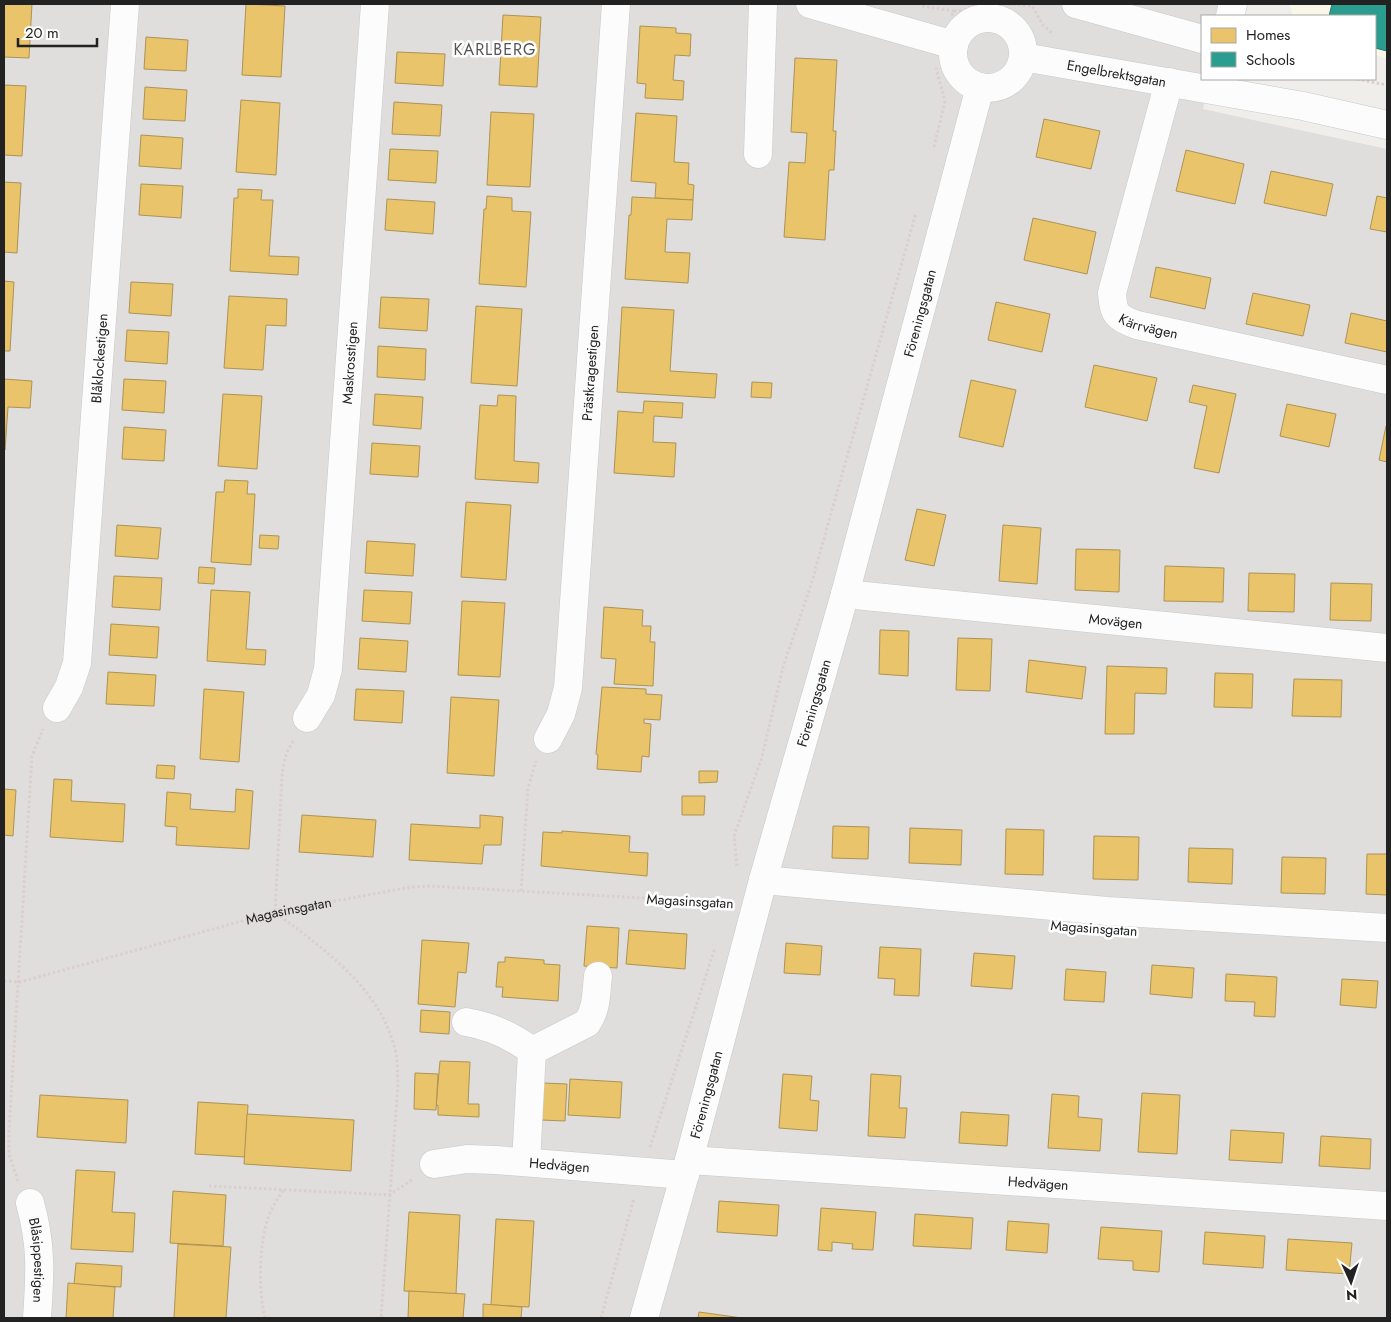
<svg xmlns="http://www.w3.org/2000/svg" width="1391" height="1322" viewBox="0 0 1391 1322" font-family="Jost,sans-serif">
<style>
.residential{fill:#dfdedc}
.education{fill:#f8f7e8}
.homes{fill:#e9c46a;stroke:#ad9354}
.schools{fill:#2a9d8f;stroke:#28786e}
.lines{fill:none;stroke-linecap:round;stroke-linejoin:round}
.minor-casing{stroke:#c9c8c7;stroke-width:29}
.path{stroke:#dccecd;stroke-width:3;stroke-dasharray:2.5 2.5;stroke-linecap:butt}
.minor{stroke:#fdfcfc;stroke-width:28}
.labels{text-anchor:middle;dominant-baseline:central;stroke-width:5;stroke-linejoin:round;paint-order:stroke}
.street-label{font-size:14px;fill:#222;stroke:#fff}
.quarter-label{font-size:16px;letter-spacing:1px;fill:#555;stroke:#fff}
</style>
<rect width="100%" height="100%" fill="#f0eeeb"/>
<!-- residential -->
<path class="residential" d="M4 4H1226L1224 16H1202V79H1209L1203 109 1387 149V1318H4Z"/>
<!-- education -->
<path class="education" d="M1289 4H1387V58L1375 55V16H1293Z"/>
<!-- homes -->
<g class="homes">
<path d="M4 4H32L29 58 4 57Z"/>
<path d="M246 4 285 6 281 77 242 75Z"/>
<path d="M503 15 541 17 537 87 499 85Z"/>
<path d="M640 26 676 28V33L691 34 690 56 675 55 673 80 684 81 683 100 645 98 646 84 637 83Z"/>
<path d="M146 37 188 40 186 71 144 69Z"/>
<path d="M397 52 445 54 443 86 395 83Z"/>
<path d="M795 58 837 60 833 131H836L834 170H829L825 240 784 237 789 162 805 163 807 133 791 132Z"/>
<path d="M4 85 26 86 22 156 4 155Z"/>
<path d="M145 87 187 90 185 121 143 119Z"/>
<path d="M241 100 280 103 276 175 236 172Z"/>
<path d="M394 102 442 105 440 136 392 134Z"/>
<path d="M491 112 534 114 530 187 487 185Z"/>
<path d="M636 113 677 116 674 162 689 163 688 184 694 185 693 200 655 198 656 183 631 181Z"/>
<path d="M1044 119 1100 131 1091 169 1036 157Z"/>
<path d="M141 135 183 138 181 169 139 166Z"/>
<path d="M390 149 438 151 436 183 388 180Z"/>
<path d="M1186 150 1244 164 1235 204 1176 191Z"/>
<path d="M1271 171 1333 184 1326 216 1264 203Z"/>
<path d="M4 182 21 183 17 253 4 252Z"/>
<path d="M141 184 183 186 181 218 139 215Z"/>
<path d="M238 189 262 190 261 200H273L269 256 299 257 298 275 230 271 234 198H238Z"/>
<path d="M487 196 512 198V211L531 212 526 287 479 284 484 209H486Z"/>
<path d="M1377 196 1387 198V232L1370 229Z"/>
<path d="M632 197 693 200 692 220 667 219 665 252 690 253 688 283 625 279 629 215H631Z"/>
<path d="M387 199 435 202 433 234 385 230Z"/>
<path d="M1033 218 1096 232 1087 274 1024 260Z"/>
<path d="M1156 267 1211 278 1205 309 1150 297Z"/>
<path d="M4 281 14 282 10 351H4Z"/>
<path d="M131 282 173 284 171 316 129 313Z"/>
<path d="M1253 293 1310 305 1303 336 1246 324Z"/>
<path d="M229 296 287 299 286 326 266 325 263 370 224 368Z"/>
<path d="M381 297 429 299 427 331 379 328Z"/>
<path d="M996 302 1050 314 1042 352 988 340Z"/>
<path d="M476 306 522 309 517 386 471 383Z"/>
<path d="M622 307 674 310 670 371 717 374 715 398 617 392Z"/>
<path d="M1351 313 1387 321V352L1345 343Z"/>
<path d="M127 330 169 332 167 364 125 361Z"/>
<path d="M378 346 426 349 425 380 377 377Z"/>
<path d="M1094 365 1157 378 1147 421 1085 407Z"/>
<path d="M4 379 32 381 30 408 8 407 5 450Z"/>
<path d="M124 379 166 381 164 413 122 410Z"/>
<path d="M971 380 1016 390 1003 447 959 437Z"/>
<path d="M752 382 772 383 771 398 751 397Z"/>
<path d="M1193 385 1236 394 1219 473 1194 468 1207 406 1189 402Z"/>
<path d="M223 394 262 396 257 469 218 466Z"/>
<path d="M375 394 423 397 421 429 373 425Z"/>
<path d="M498 395 516 396 514 461 539 463 538 483 475 479 480 405 497 406Z"/>
<path d="M644 401 683 403 682 418 654 416 653 442 676 443 674 477 614 473 618 411 643 413Z"/>
<path d="M1287 404 1336 414 1329 447 1280 436Z"/>
<path d="M1386 426H1387V462L1379 460Z"/>
<path d="M124 427 166 430 164 461 122 459Z"/>
<path d="M372 443 420 446 418 477 370 474Z"/>
<path d="M225 480 248 481 247 494H255L251 565 211 562 216 492H224Z"/>
<path d="M466 502 511 505 506 580 461 577Z"/>
<path d="M917 509 946 515 934 566 905 560Z"/>
<path d="M117 525 161 528 158 559 115 556Z"/>
<path d="M1003 525 1041 528 1037 584 999 581Z"/>
<path d="M260 535 279 536 278 549 259 548Z"/>
<path d="M367 541 415 544 413 576 365 573Z"/>
<path d="M1076 549 1120 550 1119 592 1075 590Z"/>
<path d="M1165 566 1224 568 1223 602 1164 601Z"/>
<path d="M199 567 215 568 214 584 198 583Z"/>
<path d="M1249 573 1295 574 1294 612 1248 611Z"/>
<path d="M114 576 162 578 160 610 112 607Z"/>
<path d="M1331 583 1372 584 1371 621 1330 620Z"/>
<path d="M211 590 250 592 246 649 266 650 265 665 207 661Z"/>
<path d="M364 590 412 592 410 624 362 621Z"/>
<path d="M462 601 505 603 500 677 458 675Z"/>
<path d="M604 607 643 610 642 626H651L650 642H655L653 686 614 684 616 659 601 658Z"/>
<path d="M111 624 159 627 157 658 109 655Z"/>
<path d="M880 630 909 631 908 676 879 674Z"/>
<path d="M360 638 408 641 406 672 358 669Z"/>
<path d="M958 638 992 639 990 691 956 690Z"/>
<path d="M1029 660 1086 667 1082 699 1026 692Z"/>
<path d="M1107 666 1167 668 1166 694 1135 693 1134 734H1105Z"/>
<path d="M108 672 156 675 154 706 106 704Z"/>
<path d="M1215 673 1253 674 1252 708 1214 707Z"/>
<path d="M1294 679 1342 680 1341 717 1292 716Z"/>
<path d="M602 687 646 689V694L662 695 660 720 644 719V723L651 724 649 757 642 756 641 772 597 769 598 755 596 754Z"/>
<path d="M204 689 244 692 239 762 200 759Z"/>
<path d="M356 689 404 691 402 723 354 720Z"/>
<path d="M451 697 499 700 494 776 447 773Z"/>
<path d="M157 765 175 766 174 779 156 778Z"/>
<path d="M699 771H718L717 782 699 783Z"/>
<path d="M54 779 72 780 71 801 125 804 123 842 50 837Z"/>
<path d="M4 789 16 790 13 836 4 835Z"/>
<path d="M236 789 253 791 249 849 176 845 177 827 165 826 167 792 191 794 190 809 235 812Z"/>
<path d="M682 796H705L704 815H682Z"/>
<path d="M302 815 376 820 373 857 299 852Z"/>
<path d="M480 815 503 817 501 845H484L482 864 409 860 411 824 480 828Z"/>
<path d="M833 826 869 827 868 859 832 858Z"/>
<path d="M910 828 962 830 961 865 909 863Z"/>
<path d="M1006 829 1044 830 1043 875 1005 874Z"/>
<path d="M562 831 630 836 629 852 648 853 647 876 541 866 543 832 562 833Z"/>
<path d="M1094 836 1139 837 1138 880 1093 879Z"/>
<path d="M1189 848 1233 849 1232 884 1188 882Z"/>
<path d="M1367 854H1387V895L1366 894Z"/>
<path d="M1282 857 1326 858 1325 894 1281 893Z"/>
<path d="M587 926 619 928 617 968 584 966Z"/>
<path d="M629 930 687 934 685 969 626 964Z"/>
<path d="M422 940 469 943 466 973 458 972 455 1007 418 1004Z"/>
<path d="M786 943 822 946 820 975 784 973Z"/>
<path d="M880 947 921 949 919 996 894 995 895 979 878 978Z"/>
<path d="M974 953 1015 956 1012 989 971 986Z"/>
<path d="M505 957 544 960V964L560 965 558 1001 502 997 503 987H496L498 962H505Z"/>
<path d="M1152 965 1194 968 1192 998 1150 994Z"/>
<path d="M1066 969 1106 972 1104 1002 1064 1000Z"/>
<path d="M1226 974 1277 977 1275 1017 1254 1016 1255 1002 1225 1001Z"/>
<path d="M1342 979 1378 981 1376 1008 1340 1005Z"/>
<path d="M421 1010 450 1012 449 1034 420 1032Z"/>
<path d="M440 1061 470 1062 468 1104H479V1117L438 1115V1105L436 1106Z"/>
<path d="M415 1073 438 1074 436 1110 414 1109Z"/>
<path d="M783 1074 812 1076 810 1100 819 1101 817 1131 779 1128Z"/>
<path d="M871 1074 901 1076 899 1108H907L905 1138 868 1136Z"/>
<path d="M570 1079 622 1082 620 1118 568 1115Z"/>
<path d="M543 1083 567 1084 565 1121 541 1120Z"/>
<path d="M1142 1093 1180 1095 1177 1154 1138 1152Z"/>
<path d="M1052 1094 1079 1096 1078 1117 1102 1119 1100 1151 1048 1148Z"/>
<path d="M40 1095 128 1100 126 1143 37 1137Z"/>
<path d="M198 1102 248 1105 245 1157 195 1154Z"/>
<path d="M961 1112 1009 1115 1007 1146 959 1143Z"/>
<path d="M247 1114 354 1120 351 1171 244 1164Z"/>
<path d="M1231 1130 1284 1133 1282 1163 1229 1160Z"/>
<path d="M1321 1136 1371 1139 1370 1169 1319 1166Z"/>
<path d="M76 1170 115 1172 112 1212 135 1213 133 1252 71 1249Z"/>
<path d="M173 1191 226 1195 223 1246 170 1243Z"/>
<path d="M719 1201 779 1205 777 1236 717 1232Z"/>
<path d="M821 1208 876 1212 873 1250 852 1249 853 1244 832 1242V1251L818 1250Z"/>
<path d="M409 1212 460 1215 456 1294 404 1291Z"/>
<path d="M915 1214 973 1218 971 1249 913 1246Z"/>
<path d="M496 1219 534 1221 529 1307 491 1305Z"/>
<path d="M1008 1221 1049 1224 1047 1253 1006 1250Z"/>
<path d="M1101 1227 1162 1231 1159 1272 1133 1270V1261L1098 1259Z"/>
<path d="M1205 1232 1265 1236 1263 1268 1203 1264Z"/>
<path d="M1288 1239 1352 1243 1349 1274 1286 1270Z"/>
<path d="M178 1244 231 1247 226 1318H174Z"/>
<path d="M76 1263 122 1266 121 1287 74 1284Z"/>
<path d="M68 1283 115 1287 113 1318H66Z"/>
<path d="M409 1291 465 1294 463 1318H408Z"/>
<path d="M483 1304 522 1307 521 1318H483Z"/>
<path d="M699 1312 742 1318H698Z"/>
</g>
<!-- schools -->
<path class="schools" d="M1332 4H1387V51L1375 48V16H1329Z"/>
<g class="lines">
<defs>
<g id="minor">
<path d="M810 4 954 45"/>
<path d="M1076 4 1202 39"/>
<path d="M1230 16 1233 4"/>
<circle cx="988" cy="53" r="35"/>
<path id="s2" d="M1023 57 1303 106 1387 125"/>
<path id="s3" d="M1169 82 1112 293C1113 314 1117 318 1137 325L1387 380"/>
<path d="M758 154 763 4"/>
<path id="s4" d="M845 594 1387 648"/>
<path id="s5" d="M57 708 69 687 77 663 125 4"/>
<path id="s6" d="M307 718 321 695 328 669 375 4"/>
<path id="s7" d="M548 739 561 714 568 688 616 4"/>
<path d="M763 880 1107 911 1387 928"/>
<path d="M466 1022C491 1026 512 1036 532 1051"/>
<path id="s8" d="M689 1160 1387 1206"/>
<path d="M526 1162 532 1051 587 1023C597 1009 596 993 598 976"/>
<path id="s9" d="M434 1164 467 1159 496 1160 685 1175"/>
<path id="s10" d="M30 1203C42 1246 40 1275 37 1318"/>
<path id="s11" d="M644 1318 689 1160 763 880 845 594 980 87"/>
</g>
</defs>
<!-- minor casing -->
<use href="#minor" class="minor-casing"/>
<!-- path -->
<g class="path">
<path d="M1008 4 1032 6 1043 25 1053 34"/>
<path d="M922 6 954 11 951 17"/>
<path d="M954 11 965 10 975 4"/>
<path d="M1357 79 1387 85"/>
<path d="M934 147 945 101 936 68"/>
<path d="M293 741 285 757 282 776 275 912C321 947 375 984 393 1042 398 1055 397 1070 398 1084L381 1318"/>
<path d="M737 866 734 836 762 757 783 667 810 588 916 213"/>
<path d="M521 891 528 788 536 761"/>
<path id="s1" d="M4 981 20 982 275 912 411 887 430 886 731 903"/>
<path d="M650 1147 715 948"/>
<path d="M18 1181 9 1154V1130L32 756 43 729"/>
<path d="M209 1186 389 1195 413 1179"/>
<path d="M265 1318C258 1291 259 1245 268 1218 271 1208 278 1199 283 1190"/>
<path d="M601 1318 634 1198"/>
</g>
<!-- minor -->
<use href="#minor" class="minor"/>
</g>
<g class="labels">
<!-- street labels -->
<g class="street-label">
<text stroke="none"><textPath href="#s2" startOffset="95">Engelbrektsgatan</textPath></text>
<text stroke="none"><textPath href="#s11" startOffset="1042">Föreningsgatan</textPath></text>
<text stroke="none"><textPath href="#s3" startOffset="275">Kärrvägen</textPath></text>
<text stroke="none"><textPath href="#s5" startOffset="355">Blåklockestigen</textPath></text>
<text stroke="none"><textPath href="#s6" startOffset="361">Maskrosstigen</textPath></text>
<text stroke="none"><textPath href="#s7" startOffset="371">Prästkragestigen</textPath></text>
<text stroke="none"><textPath href="#s4" startOffset="272">Movägen</textPath></text>
<text stroke="none"><textPath href="#s11" startOffset="638">Föreningsgatan</textPath></text>
<text transform="translate(690 901) rotate(3)">Magasinsgatan</text>
<text stroke="none"><textPath href="#s1" startOffset="294">Magasinsgatan</textPath></text>
<text transform="translate(1094 928) rotate(4)">Magasinsgatan</text>
<text stroke="none"><textPath href="#s11" startOffset="232">Föreningsgatan</textPath></text>
<text stroke="none"><textPath href="#s9" startOffset="126">Hedvägen</textPath></text>
<text stroke="none"><textPath href="#s8" startOffset="350">Hedvägen</textPath></text>
<text stroke="none"><textPath href="#s10" startOffset="58">Blåsippestigen</textPath></text>
</g>
<!-- quarter labels -->
<g class="quarter-label">
<text x="495" y="49">KARLBERG</text>
</g>
</g>
<!-- border -->
<rect width="1391" height="1322" fill="none" stroke="#222222" stroke-width="10"/>
<!-- legend -->
<rect x="1201" y="15" width="175" height="65" fill="#ffffff" stroke="#a7a7a7"/>
<rect x="1211" y="28" width="25" height="15" fill="#e9c46a" stroke="#a7a7a7"/>
<text x="1246" y="40" font-size="15" fill="#222222">Homes</text>
<rect x="1211" y="52" width="25" height="15" fill="#2a9d8f" stroke="#a7a7a7"/>
<text x="1246" y="65" font-size="15" fill="#222222">Schools</text>
<!-- north arrow -->
<g transform="translate(1351 1282) rotate(177)" stroke="#ffffff" stroke-width="4" paint-order="stroke">
<path d="M0-4L9 19L0 12L-9 19Z" fill="#222222"/>
<text y="-8" font-size="14" font-weight="bold" text-anchor="middle" fill="#222222">N</text>
</g>
<!-- scale -->
<path d="M18 38v8h79v-8" fill="none" stroke="#222222" stroke-width="2.5"/>
<text x="25" y="38" font-size="15" fill="#222222" stroke="#ffffff" stroke-width="4" paint-order="stroke">20 m</text>
</svg>
